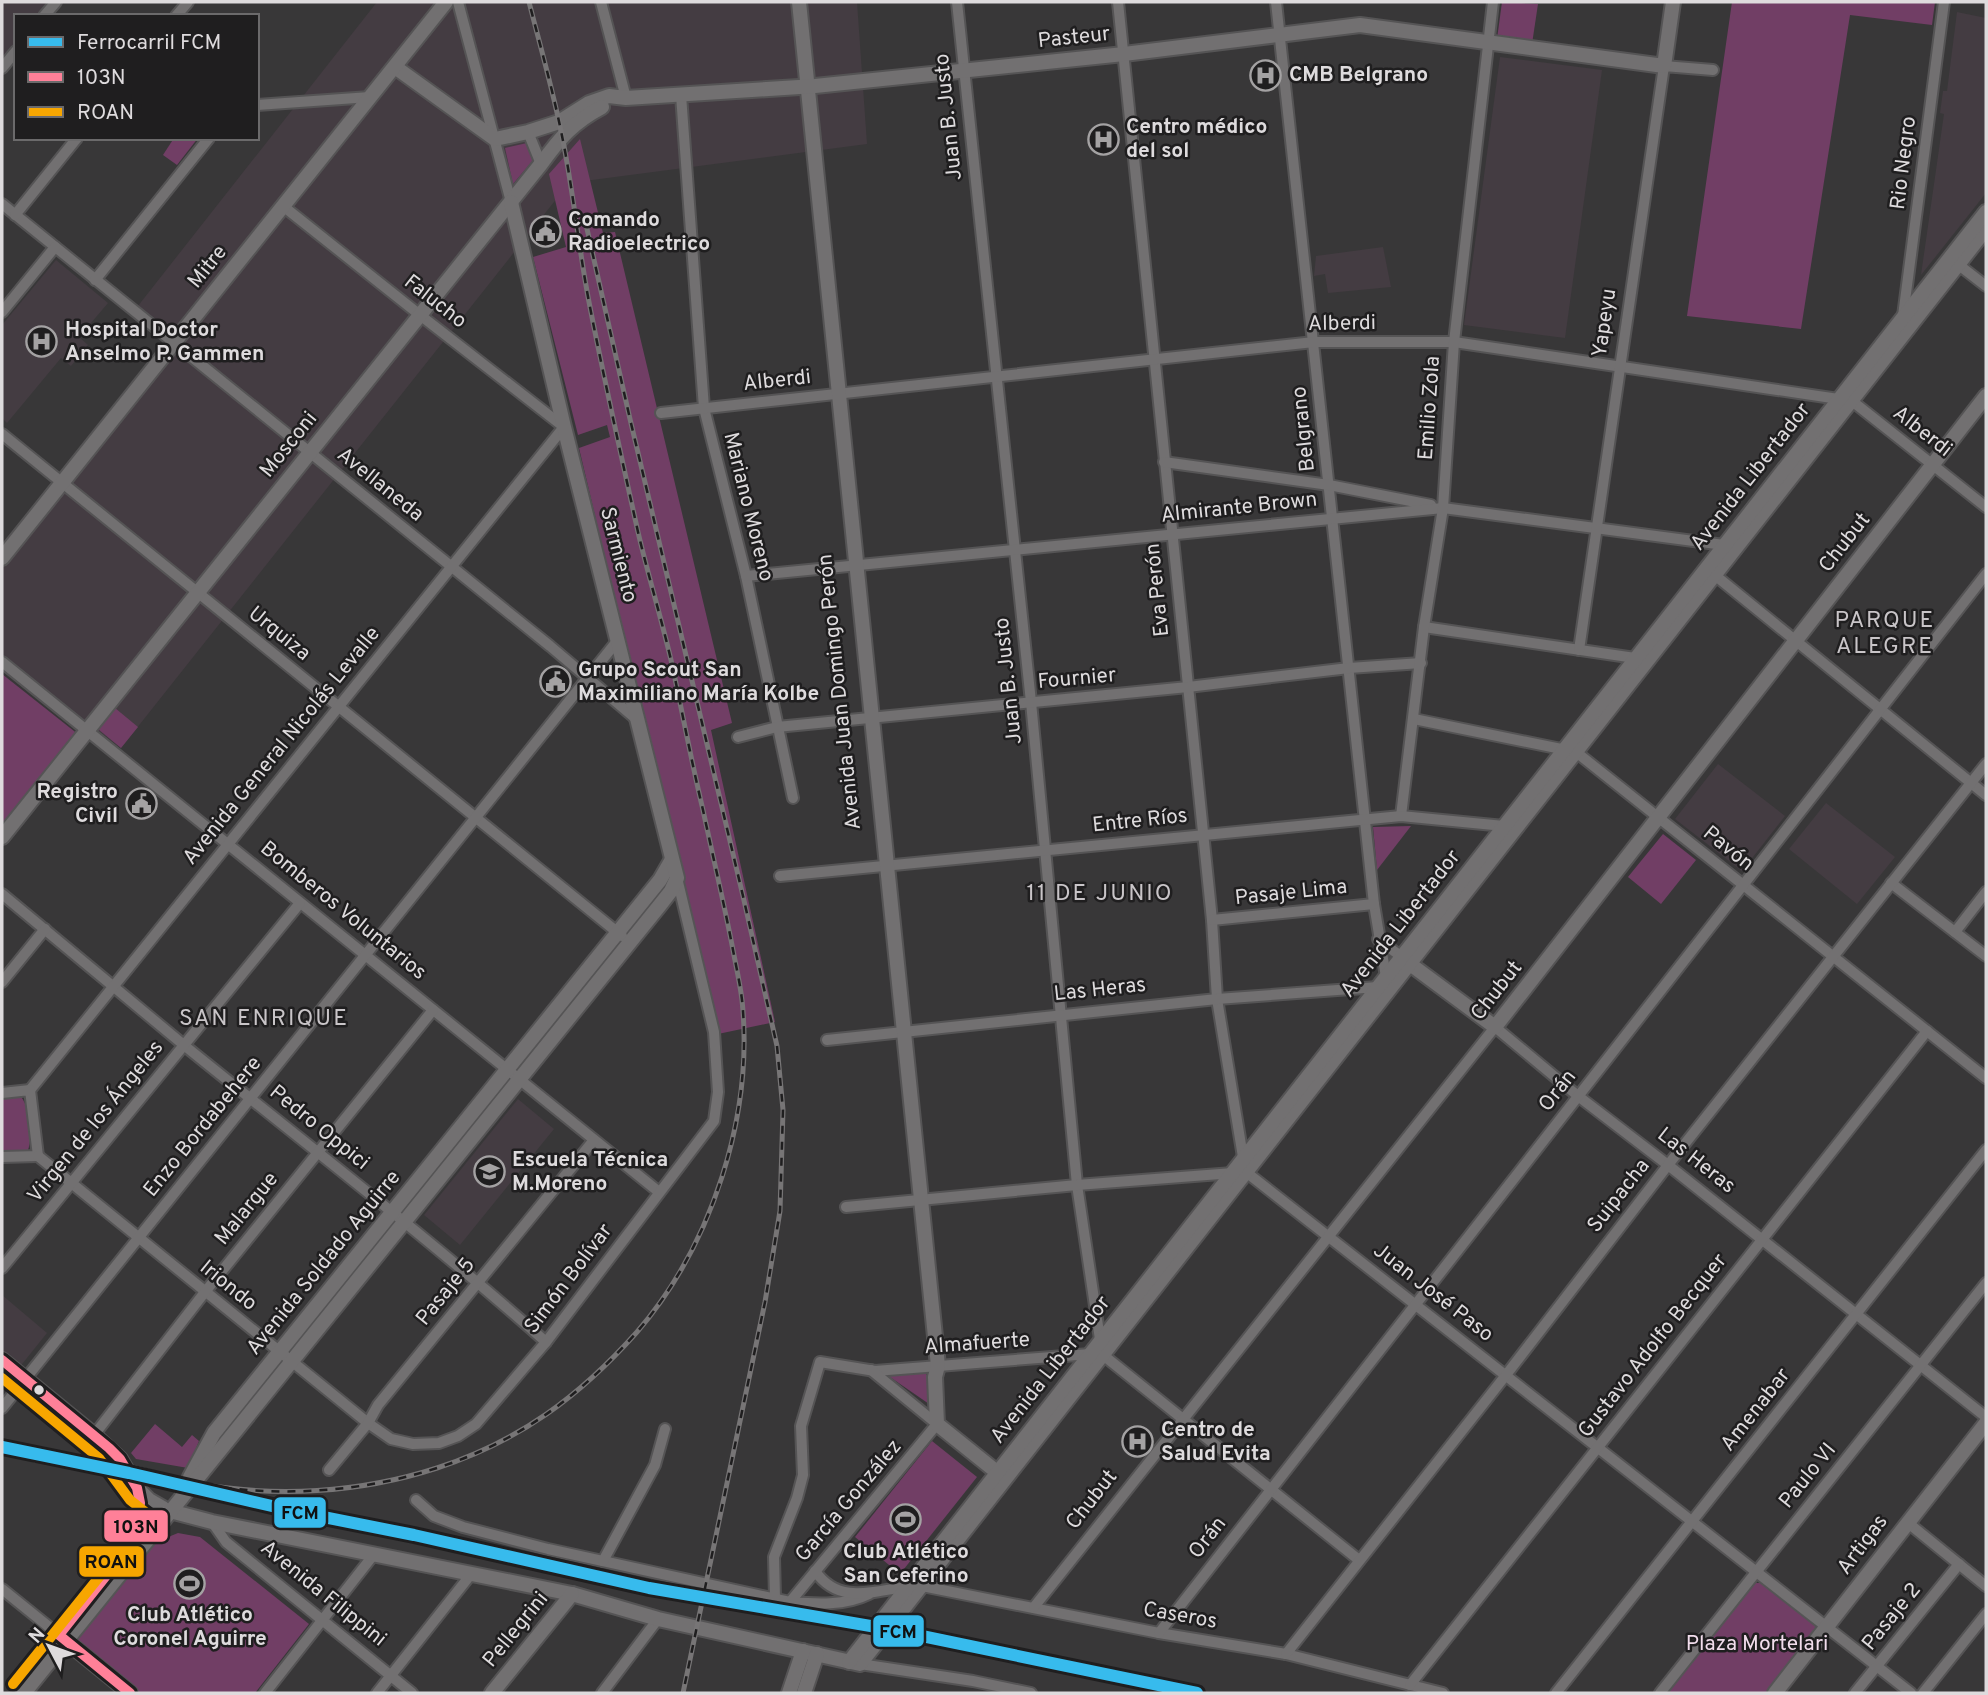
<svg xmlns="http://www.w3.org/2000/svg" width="1988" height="1695" viewBox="0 0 1988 1695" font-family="Overpass,sans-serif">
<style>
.built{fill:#443c42}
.green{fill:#713e65}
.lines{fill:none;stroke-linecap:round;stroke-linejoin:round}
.street-casing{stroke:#555455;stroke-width:14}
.secondary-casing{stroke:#555455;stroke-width:18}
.street{stroke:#727071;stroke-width:10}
.secondary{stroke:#727071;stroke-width:14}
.rail-casing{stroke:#777576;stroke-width:5}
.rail{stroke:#1f1e1f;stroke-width:2.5;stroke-dasharray:8;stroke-linecap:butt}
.bus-1-casing{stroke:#1f1e1f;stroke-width:16}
.bus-2-casing{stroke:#1f1e1f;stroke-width:16}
.bus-1{stroke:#ff8098;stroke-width:10}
.bus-2{stroke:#f7a600;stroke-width:10}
.rail-1-casing{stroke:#1f1e1f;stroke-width:18}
.rail-1{stroke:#37bbed;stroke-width:12}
.bus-dot{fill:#dedbdd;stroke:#1f1e1f;stroke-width:2.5}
.labels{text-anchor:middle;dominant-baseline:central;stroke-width:5;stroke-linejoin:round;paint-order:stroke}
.street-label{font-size:21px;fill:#dedbdd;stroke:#1f1e1f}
.poi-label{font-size:21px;font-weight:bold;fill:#dedbdd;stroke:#1f1e1f;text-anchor:start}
.park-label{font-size:21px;fill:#f2ddec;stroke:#1f1e1f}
.neighbourhood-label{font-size:23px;letter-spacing:2px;fill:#c9c5c8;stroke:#1f1e1f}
.line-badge{stroke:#1f1e1f;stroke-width:2.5}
.pale-badge-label{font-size:19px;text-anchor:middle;font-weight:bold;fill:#111}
</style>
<rect width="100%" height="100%" fill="#383738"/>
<!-- built -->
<g class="built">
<path d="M2 2H48L37 16H16V42L2 59Z"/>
<path d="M377 2H857L867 144 569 183 121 748 2 659V556L167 338 134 311Z"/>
<path d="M1957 12 1986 18V193L1921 275 1944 114 1940 113 1943 91H1947Z"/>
<path d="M1500 57 1602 70 1565 338 1464 325Z"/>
<path d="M1383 247 1391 287 1328 293 1325 274 1314 276 1316 256Z"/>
<path d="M56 260 108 303 79 337 88 345 71 366 61 358 7 423 2 418V325Z"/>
<path d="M1718 764 1785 816 1742 871 1675 819Z"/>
<path d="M1826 803 1895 857 1857 904 1789 849Z"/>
<path d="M518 1099 554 1129 460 1245 424 1215Z"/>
<path d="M2 1295 47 1333 2 1389Z"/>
</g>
<!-- green -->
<g class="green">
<path d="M1502 2 1538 4 1532 44 1497 39Z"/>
<path d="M1732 2H1935L1932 25 1850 15 1801 329 1687 316Z"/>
<path d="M174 138H198L177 165 163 155Z"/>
<path d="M580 139 603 233 615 232 732 723 711 730 775 1022 718 1034 579 448 610 437 607 425 578 435 533 257 566 247 549 174Z"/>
<path d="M527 143 534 159 513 184 505 148Z"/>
<path d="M2 674 79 735 2 834Z"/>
<path d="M115 708 138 727 121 748 98 729Z"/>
<path d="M1411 826 1377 870 1373 827Z"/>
<path d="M1663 834 1696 860 1661 904 1628 877Z"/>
<path d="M614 947 617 950 520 1069 518 1067Z"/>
<path d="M501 1089 503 1091 407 1210 404 1208 405 1205 497 1090Z"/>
<path d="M19 1095C30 1104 33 1136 28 1150H2V1098Z"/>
<path d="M387 1226H390L393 1228 297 1347 294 1345 295 1342Z"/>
<path d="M925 1373 929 1377 932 1406 887 1375Z"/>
<path d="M155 1424 182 1447 192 1435 199 1441 188 1468 136 1459 131 1453Z"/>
<path d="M932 1441 977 1477 900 1574 855 1537Z"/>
<path d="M178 1533 200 1537 309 1624 255 1693H140L76 1641 156 1542Z"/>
<path d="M1756 1583H1763L1813 1621 1817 1631 1769 1693H1666L1752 1585Z"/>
</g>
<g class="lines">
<defs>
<g id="street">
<path d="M458 2 511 202"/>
<path d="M601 2 626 98"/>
<path d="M957 2 1031 702 1077 1185 1101 1346"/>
<path d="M1118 2 1212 920 1217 999 1244 1163"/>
<path d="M1276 2 1374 904 1386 977"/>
<path d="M44 16 56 2"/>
<path d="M176 16 188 2"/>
<path d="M2 68 16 51"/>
<path d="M681 95 704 408 746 576 793 798"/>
<path d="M257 105 370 97"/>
<path d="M528 132 541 164"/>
<path d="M2 204 550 646 635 718"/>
<path d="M15 215 77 138"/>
<path d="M1955 262 1986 286"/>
<path d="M95 280 209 138"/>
<path d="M2 312 55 247"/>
<path d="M1903 316 1944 2"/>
<path d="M661 413 1314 342H1454L1852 401 1986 507"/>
<path d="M2 434 622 936"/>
<path d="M1164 462 1329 485 1431 505"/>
<path d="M1711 572 1986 795"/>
<path d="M746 576 1443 508 1724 545 1727 547"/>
<path d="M1424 627 1635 658"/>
<path d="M1579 650 1664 66 1713 70"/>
<path d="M2 662 659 1192"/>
<path d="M1414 719 1576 752 1986 1078"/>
<path d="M738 737 777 727 1188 687 1349 668 1421 663"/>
<path d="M1401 816 1424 627 1443 508 1454 342 1493 2"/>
<path d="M780 876 1401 816 1504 826"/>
<path d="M1891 883 1986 956"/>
<path d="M2 894C63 944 124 996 185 1046 306 1144 429 1238 546 1342"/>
<path d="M1212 920 1374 904"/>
<path d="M1955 932 1986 892"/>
<path d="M1378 939 1407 961"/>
<path d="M2 982 45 929"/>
<path d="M827 1040 1217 999 1378 987"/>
<path d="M30 1090 564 427 420 315 283 206"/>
<path d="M2 1093 30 1090 38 1156 2 1157"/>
<path d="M38 1156 368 1423 391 1439 413 1444 439 1443 458 1436 476 1424 546 1342 714 1121 718 1092 714 1032 677 878"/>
<path d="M846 1207 1077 1185 1246 1172 1911 1693"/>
<path d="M2 1268 300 903"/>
<path d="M2 1408 618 640"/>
<path d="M94 1435 205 1292 433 1010"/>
<path d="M329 1470 368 1423 378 1405 594 1140"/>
<path d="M416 1500 434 1516 463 1527 548 1549 790 1602C816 1604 845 1606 869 1594"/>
<path d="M212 1522 226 1542 412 1693"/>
<path d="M1907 1522 1986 1586"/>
<path d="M603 1561 655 1465 665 1429"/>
<path d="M815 1571C843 1611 885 1585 922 1586L1159 1633 1286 1654 1443 1693"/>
<path d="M2 1589 59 1635"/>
<path d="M775 1598 774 1557 797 1498 803 1475 801 1426 820 1362 875 1371 1090 1354 1103 1355 1359 1560"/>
<path d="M790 1602 937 1424 871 1370"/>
<path d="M1034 1607 1495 1027 1578 1096 1668 1165 1986 1417"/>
<path d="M1159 1633 1986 574"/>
<path d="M1286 1654 1506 1375 1668 1165 1986 764"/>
<path d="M860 1664 973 1681 1031 1693"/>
<path d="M1410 1685 1927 1031"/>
<path d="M265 1693 375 1553"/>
<path d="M377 1693 472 1573"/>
<path d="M602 1693 658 1619"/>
<path d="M1556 1693 1986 1150"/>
<path d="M1660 1693 1986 1283"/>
<path d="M1855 1693 1959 1564"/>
<path d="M1923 1693 1986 1614"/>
</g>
<g id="secondary">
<path d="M799 2 938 1366 935 1377 937 1424 1003 1477"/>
<path d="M395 67 495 139 528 132 559 122 589 103 609 96 626 98 815 86 1124 54 1360 25 1664 66 1673 2"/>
<path d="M2 558 446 2"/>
<path d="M2 837 541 164C560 138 572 123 602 107"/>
<path d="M1410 964 1495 1027 1986 396"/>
<path d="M2 1360 94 1435 120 1459 137 1488 140 1503 133 1542"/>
<path d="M190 1477 214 1433 660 880 671 861"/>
<path d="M137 1488 149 1500 163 1508"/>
<path d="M170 1511 212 1522 572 1594 658 1619 860 1664 1986 229"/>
<path d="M60 1636 130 1693"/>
<path d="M849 1662 1986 212"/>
<path d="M24 1693 660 905 671 891 677 878 564 427 511 202"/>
<path d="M492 1693 572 1594"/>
<path d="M789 1693 803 1651"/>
<path d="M804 1693 817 1654"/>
<path d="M1775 1693 1986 1423"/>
</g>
</defs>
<!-- street casing -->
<use href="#street" class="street-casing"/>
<!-- secondary casing -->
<use href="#secondary" class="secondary-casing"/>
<!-- street -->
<use href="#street" class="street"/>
<!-- secondary -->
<use href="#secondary" class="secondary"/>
<defs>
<g id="rail">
<path d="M585 220 630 419 743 896 777 1046 783 1110 780 1211 765 1302 683 1693"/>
<path d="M35 1460C89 1449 143 1472 195 1483 275 1498 360 1493 437 1468 520 1441 580 1396 637 1332 712 1245 754 1115 742 1000 740 983 736 966 733 950 724 903 713 857 703 810 691 760 682 710 671 660 661 617 648 575 638 532 621 455 604 379 589 302 578 245 573 187 561 131 552 87 540 45 529 2"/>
</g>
</defs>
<!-- rail casing -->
<use href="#rail" class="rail-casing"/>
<!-- rail -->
<use href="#rail" class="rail"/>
<defs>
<path id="bus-1" d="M2 1360 109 1448 120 1459 137 1488 140 1503 133 1542 59 1635 130 1693"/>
<path id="bus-2" d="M2 1378 99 1458 130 1500 149 1515 13 1684"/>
</defs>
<!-- bus-1 casing -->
<use href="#bus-1" class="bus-1-casing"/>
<!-- bus-2 casing -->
<use href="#bus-2" class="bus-2-casing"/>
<!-- bus-1 -->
<use href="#bus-1" class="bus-1"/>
<!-- bus-2 -->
<use href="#bus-2" class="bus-2"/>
<defs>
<path id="rail-1" d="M2 1447 129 1473 298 1512 414 1535 649 1588 888 1629 1197 1693"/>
</defs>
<!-- rail-1 casing -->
<use href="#rail-1" class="rail-1-casing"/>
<!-- rail-1 -->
<use href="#rail-1" class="rail-1"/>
</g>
<!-- icons -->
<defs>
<symbol id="hospital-ring" viewBox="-11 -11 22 22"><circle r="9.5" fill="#1f1e1f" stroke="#a4a2a3" stroke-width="1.5"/><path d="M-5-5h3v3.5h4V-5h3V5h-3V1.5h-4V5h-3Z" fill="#a4a2a3"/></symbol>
<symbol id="civic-ring" viewBox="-11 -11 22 22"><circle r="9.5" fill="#1f1e1f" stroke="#a4a2a3" stroke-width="1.5"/><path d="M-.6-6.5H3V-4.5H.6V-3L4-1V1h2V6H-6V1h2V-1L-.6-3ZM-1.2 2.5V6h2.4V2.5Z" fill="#a4a2a3"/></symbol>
<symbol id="school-ring" viewBox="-11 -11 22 22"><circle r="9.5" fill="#1f1e1f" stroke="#a4a2a3" stroke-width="1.5"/><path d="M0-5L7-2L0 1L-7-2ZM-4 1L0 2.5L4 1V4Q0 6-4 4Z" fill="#a4a2a3"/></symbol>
<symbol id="stadium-ring" viewBox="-11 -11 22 22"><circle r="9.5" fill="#1f1e1f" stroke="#a4a2a3" stroke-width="1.5"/><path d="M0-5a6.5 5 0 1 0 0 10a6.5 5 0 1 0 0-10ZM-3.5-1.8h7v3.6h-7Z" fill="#a4a2a3"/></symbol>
</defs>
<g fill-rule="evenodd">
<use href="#hospital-ring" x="1248" y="58" width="35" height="35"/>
<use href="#hospital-ring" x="1086" y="122" width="35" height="35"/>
<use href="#civic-ring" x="528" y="214" width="35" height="35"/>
<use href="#hospital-ring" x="24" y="324" width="35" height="35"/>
<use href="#civic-ring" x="538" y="664" width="35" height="35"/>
<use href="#civic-ring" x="124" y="786" width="35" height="35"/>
<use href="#school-ring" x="472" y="1154" width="35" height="35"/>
<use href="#hospital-ring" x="1120" y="1424" width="35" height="35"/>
<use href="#stadium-ring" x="888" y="1502" width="35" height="35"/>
<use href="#stadium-ring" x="172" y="1566" width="35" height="35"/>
</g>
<!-- markers -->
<circle class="bus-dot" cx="39" cy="1390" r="6"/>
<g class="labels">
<!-- street labels -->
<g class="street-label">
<text transform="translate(1074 38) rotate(-6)">Pasteur</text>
<text transform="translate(949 117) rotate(-96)">Juan B. Justo</text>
<text transform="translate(1904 163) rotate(-83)">Rio Negro</text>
<text transform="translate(208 267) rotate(-51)">Mitre</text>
<text transform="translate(435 302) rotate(38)">Falucho</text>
<text transform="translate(1605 323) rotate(-82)">Yapeyu</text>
<text transform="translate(1342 324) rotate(-1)">Alberdi</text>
<text transform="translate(777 381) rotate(-6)">Alberdi</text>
<text transform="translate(1430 408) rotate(-86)">Emilio Zola</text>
<text transform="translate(1304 429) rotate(-96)">Belgrano</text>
<text transform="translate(1922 432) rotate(38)">Alberdi</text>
<text transform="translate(289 445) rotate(-51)">Mosconi</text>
<text transform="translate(1751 477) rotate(-52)">Avenida Libertador</text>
<text transform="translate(380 485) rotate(39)">Avellaneda</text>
<text transform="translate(748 507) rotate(76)">Mariano Moreno</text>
<text transform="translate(1239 508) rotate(-6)">Almirante Brown</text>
<text transform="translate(1845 543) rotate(-52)">Chubut</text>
<text transform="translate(618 555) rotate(76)">Sarmiento</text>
<text transform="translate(1158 590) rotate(-96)">Eva Perón</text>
<text transform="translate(279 634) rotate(39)">Urquiza</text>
<text transform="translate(1077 679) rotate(-5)">Fournier</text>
<text transform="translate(1009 681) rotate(-96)">Juan B. Justo</text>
<text transform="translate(840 692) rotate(-96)">Avenida Juan Domingo Perón</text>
<text transform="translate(282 746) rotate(-51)">Avenida General Nicolás Levalle</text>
<text transform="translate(1140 821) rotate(-6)">Entre Ríos</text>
<text transform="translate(1728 849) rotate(39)">Pavón</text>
<text transform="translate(1291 893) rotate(-6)">Pasaje Lima</text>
<text transform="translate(343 911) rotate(39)">Bomberos Voluntarios</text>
<text transform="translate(1401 924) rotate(-52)">Avenida Libertador</text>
<text transform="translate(1100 990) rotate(-6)">Las Heras</text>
<text transform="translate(1497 991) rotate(-52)">Chubut</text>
<text transform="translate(1558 1091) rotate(-52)">Orán</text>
<text transform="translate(96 1122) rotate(-51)">Virgen de los Ángeles</text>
<text transform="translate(203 1127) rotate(-51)">Enzo Bordabehere</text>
<text transform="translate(319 1128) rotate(39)">Pedro Oppici</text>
<text transform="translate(1696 1161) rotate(38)">Las Heras</text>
<text transform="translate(1619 1196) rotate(-52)">Suipacha</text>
<text transform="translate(247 1209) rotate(-51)">Malargue</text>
<text transform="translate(324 1263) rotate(-51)">Avenida Soldado Aguirre</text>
<text transform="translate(569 1279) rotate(-53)">Simón Bolívar</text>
<text transform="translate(228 1286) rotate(39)">Iriondo</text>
<text transform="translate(446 1292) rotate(-51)">Pasaje 5</text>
<text transform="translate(1433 1293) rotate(38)">Juan José Paso</text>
<text transform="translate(977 1344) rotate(-4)">Almafuerte</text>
<text transform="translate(1653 1346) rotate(-52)">Gustavo Adolfo Becquer</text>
<text transform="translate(1051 1370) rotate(-52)">Avenida Libertador</text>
<text transform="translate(1756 1410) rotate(-52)">Amenabar</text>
<text transform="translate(1808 1476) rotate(-51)">Paulo VI</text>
<text transform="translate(1092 1500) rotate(-52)">Chubut</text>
<text transform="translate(849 1501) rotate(-50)">García González</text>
<text transform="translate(1208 1538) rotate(-52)">Orán</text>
<text transform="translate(1863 1545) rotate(-53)">Artigas</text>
<text transform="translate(323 1594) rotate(39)">Avenida Filippini</text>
<text transform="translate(1180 1616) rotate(10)">Caseros</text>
<text transform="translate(1892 1617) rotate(-51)">Pasaje 2</text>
<text transform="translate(516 1630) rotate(-51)">Pellegrini</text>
</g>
<!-- poi labels -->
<g class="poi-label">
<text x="1289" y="75">CMB Belgrano</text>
<text x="1126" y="127">Centro médico<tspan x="1126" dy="24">del sol</tspan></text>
<text x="568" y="220">Comando<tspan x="568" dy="24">Radioelectrico</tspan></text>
<text x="65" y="330">Hospital Doctor<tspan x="65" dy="24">Anselmo P. Gammen</tspan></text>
<text x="578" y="670">Grupo Scout San<tspan x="578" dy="24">Maximiliano María Kolbe</tspan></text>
<text x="118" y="792" text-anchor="end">Registro<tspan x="118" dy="24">Civil</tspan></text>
<text x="512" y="1160">Escuela Técnica<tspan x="512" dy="24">M.Moreno</tspan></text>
<text x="1161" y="1430">Centro de<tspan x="1161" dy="24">Salud Evita</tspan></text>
<text x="906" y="1552" text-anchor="middle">Club Atlético<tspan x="906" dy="24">San Ceferino</tspan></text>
<text x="190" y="1615" text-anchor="middle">Club Atlético<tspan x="190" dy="24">Coronel Aguirre</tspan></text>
</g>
<!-- park labels -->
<g class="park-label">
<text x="1757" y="1644">Plaza Mortelari</text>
</g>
<!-- neighbourhood labels -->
<g class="neighbourhood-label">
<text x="1885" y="621">PARQUE<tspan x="1885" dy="26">ALEGRE</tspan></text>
<text x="1100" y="894">11 DE JUNIO</text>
<text x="264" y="1019">SAN ENRIQUE</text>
</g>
</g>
<g class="line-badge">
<rect x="273" y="1496" width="54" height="33" rx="7" fill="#37bbed"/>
<rect x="103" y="1509" width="66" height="34" rx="7" fill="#ff8098"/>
<rect x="78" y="1545" width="67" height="33" rx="7" fill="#f7a600"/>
<rect x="872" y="1614" width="53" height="34" rx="7" fill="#37bbed"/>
</g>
<g class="pale-badge-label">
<text x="300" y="1519">FCM</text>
<text x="136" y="1533">103N</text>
<text x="111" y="1568">ROAN</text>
<text x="898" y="1638">FCM</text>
</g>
<!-- border -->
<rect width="1988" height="1695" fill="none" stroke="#dedbdd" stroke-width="7"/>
<!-- legend -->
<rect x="14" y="14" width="245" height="126" fill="#1f1e1f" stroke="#6b6a6b" stroke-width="2"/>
<rect x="28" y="37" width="35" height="10" fill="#37bbed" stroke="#6b6a6b" stroke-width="2"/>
<text x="77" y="49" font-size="21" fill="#dedbdd">Ferrocarril FCM</text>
<rect x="28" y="72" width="35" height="10" fill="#ff8098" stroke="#6b6a6b" stroke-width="2"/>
<text x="77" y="84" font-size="21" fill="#dedbdd">103N</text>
<rect x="28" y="107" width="35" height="10" fill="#f7a600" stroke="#6b6a6b" stroke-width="2"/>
<text x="77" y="119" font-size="21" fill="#dedbdd">ROAN</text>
<!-- north arrow -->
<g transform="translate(49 1646) rotate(311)" stroke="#1f1e1f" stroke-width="5" paint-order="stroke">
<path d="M0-5L12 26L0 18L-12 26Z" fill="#dedbdd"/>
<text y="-10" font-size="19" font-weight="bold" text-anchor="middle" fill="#dedbdd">N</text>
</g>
</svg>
